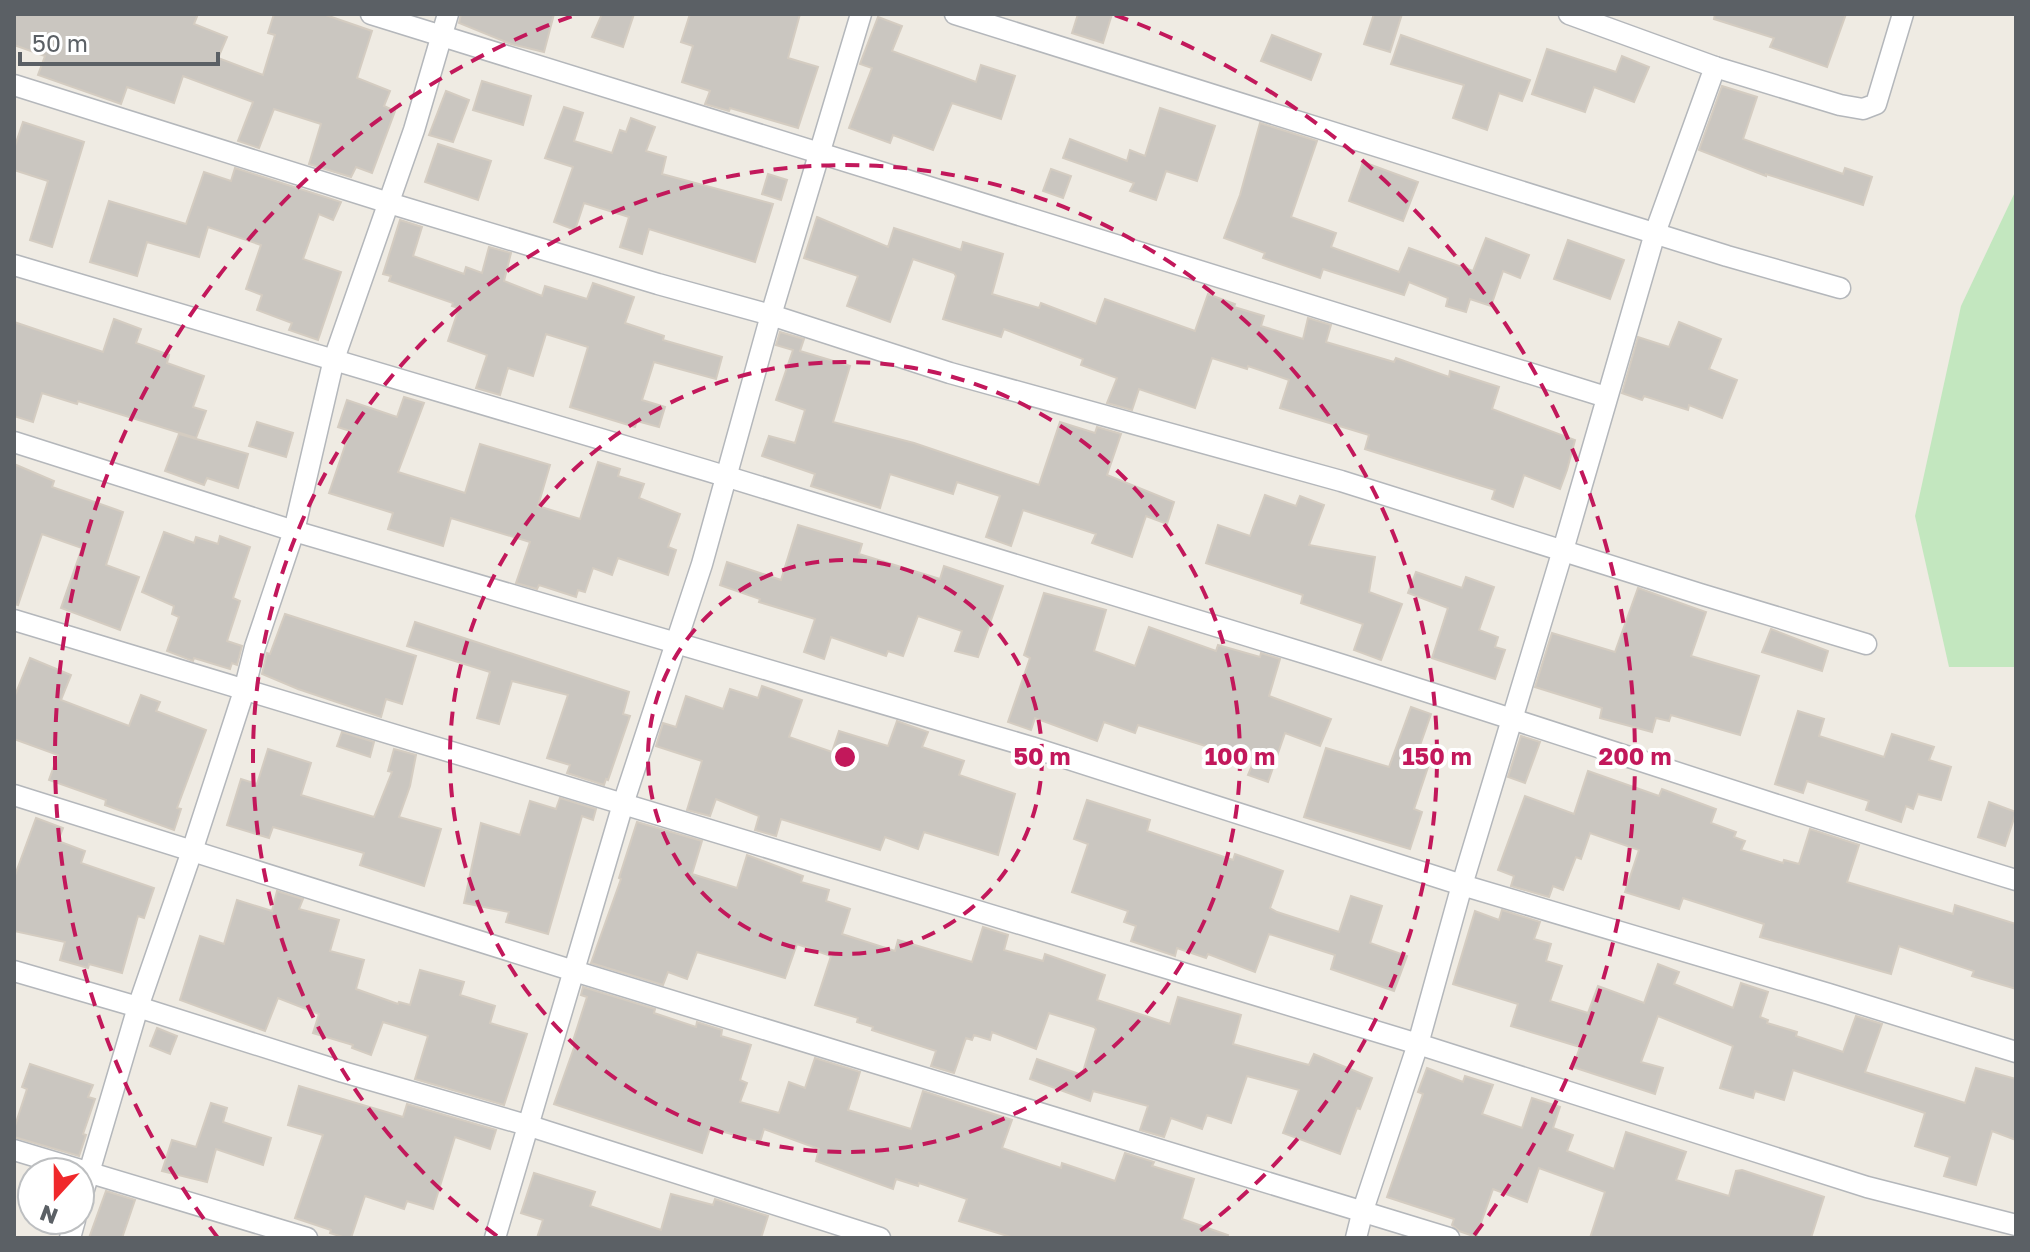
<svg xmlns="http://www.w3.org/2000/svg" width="2030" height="1252" viewBox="0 0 2030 1252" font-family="'Golos Text',sans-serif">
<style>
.green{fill:#c3e7bf}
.building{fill:#cac6c0;stroke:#d4ccc1;stroke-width:2}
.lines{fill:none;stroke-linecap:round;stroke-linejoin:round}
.minor-casing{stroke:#b4b7bb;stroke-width:23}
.minor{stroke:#fff;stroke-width:20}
.ring{fill:none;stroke:#c2185b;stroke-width:4;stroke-dasharray:14 10}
.centre{fill:#c2185b;stroke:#fff;stroke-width:4}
.ring-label{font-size:24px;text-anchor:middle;font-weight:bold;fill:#c2185b;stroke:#fff;stroke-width:8;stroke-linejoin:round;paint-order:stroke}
</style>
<rect width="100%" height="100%" fill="#efebe3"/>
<!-- green -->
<path class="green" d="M2016 190V667H1949L1915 516 1961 306Z"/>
<!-- building -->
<g class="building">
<path d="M14 14H198L194 24 227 37 218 58 263 75 275 35 268 33 274 14H323L372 31 357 78 390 91 384 106 395 111 372 173 356 167 351 177 309 164 321 124 274 109 259 148 238 141 253 102 183 76 174 103 127 87 121 104 38 75 45 56 14 45Z"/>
<path d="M461 14H554L544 52 511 44 459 23Z"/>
<path d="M602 14H634L623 47 592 37Z"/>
<path d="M690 14H800L788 58 818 67 798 128 730 108 729 111 705 104 710 91 682 82 693 46 681 42Z"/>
<path d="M1078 14H1112L1103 43 1072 33Z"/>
<path d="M1374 14H1402L1390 52 1364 44Z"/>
<path d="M1715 14H1846L1827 67 1770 47 1774 38 1714 19Z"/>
<path d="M878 17 902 26 892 51 976 82 981 65 1015 76 1001 119 952 103 933 150 893 135 890 143 849 128 872 68 860 64Z"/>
<path d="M1272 35 1321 54 1311 80 1261 61Z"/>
<path d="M1401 35 1530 80 1522 101 1499 93 1487 130 1453 118 1464 85 1391 64Z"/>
<path d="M1547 49 1616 72 1622 56 1649 67 1634 102 1594 87 1585 112 1532 94Z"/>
<path d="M482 81 531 96 523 125 473 110Z"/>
<path d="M1722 86 1757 97 1743 139 1843 174 1845 168 1872 177 1863 205 1766 174V176L1699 150Z"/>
<path d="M446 91 469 100 453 142 429 135Z"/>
<path d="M564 107 583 113 574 141 612 153 620 130 626 132 631 118 655 127 646 151 666 157 662 174 773 204 755 262 649 229 642 254 620 247 629 217 584 203 575 230 554 222 573 167 545 158Z"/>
<path d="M1160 108 1215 126 1197 181 1166 171 1156 200 1130 191 1134 183 1063 158 1070 139 1127 161 1130 150 1145 156Z"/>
<path d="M23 122 84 142 52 247 30 240 48 181 14 170V149Z"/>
<path d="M1260 123 1317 141 1291 217 1336 233 1331 247 1399 272 1409 248 1473 271 1486 238 1529 255 1520 278 1503 271 1491 306 1470 299 1466 312 1446 306 1448 298 1409 282 1404 295 1323 269 1320 278 1263 258 1265 253 1224 238 1240 195Z"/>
<path d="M438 144 491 161 478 200 425 182Z"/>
<path d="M1363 162 1418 182 1403 221 1349 201Z"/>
<path d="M235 168 341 202 333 220 319 214 303 259 341 272 318 340 289 330 292 323 257 310 262 295 246 289 261 245 208 227 199 257 147 242 137 276 90 262 109 201 186 224 204 172 231 181Z"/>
<path d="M1051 169 1071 176 1063 198 1043 191Z"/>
<path d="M768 174 787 180 781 200 762 194Z"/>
<path d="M817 217 888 247 894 228 961 250 963 242 1003 254 992 294 1039 308 1041 303 1096 324 1105 299 1195 331 1208 294 1235 304 1234 307 1264 316 1261 326 1303 339 1308 318 1331 325 1326 342 1394 362 1396 358 1449 377 1450 371 1499 387 1492 409 1575 440 1567 470 1560 489 1524 475 1513 507 1492 499 1495 490 1365 449 1369 435 1280 408 1289 380 1248 366 1247 369 1212 358 1195 408 1139 389 1132 410 1107 403 1117 378 1081 365 1083 359 1004 329 1001 337 943 319 956 276 954 273 913 259 890 322 847 306 858 276 804 258Z"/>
<path d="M400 220 422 227 413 256 464 274 466 267 482 273 489 247 511 253 504 281 542 296 545 286 587 299 593 283 634 297 625 323 664 336 663 340 722 357 716 379 654 362 642 400 665 407 659 427 637 421 635 427 570 407 588 347 546 334 533 376 508 368 500 395 476 388 487 355 448 341 459 308 452 306 453 303 389 281 391 276 383 274Z"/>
<path d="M1568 240 1624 260 1610 299 1554 279Z"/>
<path d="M114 319 141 329 136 343 169 355 167 363 204 376 193 407 206 411 196 438 78 401 77 404 42 393 33 422 14 416V322L103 352Z"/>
<path d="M1679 322 1721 339 1709 369 1737 380 1722 418 1689 405 1688 410 1644 396 1642 400 1622 393 1638 337 1669 347Z"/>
<path d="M780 332 804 339 800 351 850 366 833 422 914 443 1039 485 1060 422 1095 433 1097 427 1121 434 1107 475 1174 502 1167 524 1146 516 1132 557 1092 543 1096 534 1023 510 1011 546 986 537 1000 496 957 482 953 494 890 474 880 508 811 486 815 474 762 456 769 436 795 443 805 410 776 400 793 350 776 345Z"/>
<path d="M404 397 424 403 398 472 465 493 480 444 550 465 538 506 580 519 598 462 620 469 618 476 644 484 639 498 680 514 668 547 676 550 668 575 618 558 612 575 593 568 585 592 578 590 576 597 539 585 537 589 516 583 530 542 451 518 443 546 388 529 393 513 329 493 350 431 338 427 347 400 397 417Z"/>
<path d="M257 422 293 433 286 457 249 446Z"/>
<path d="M179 434 248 454 238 488 207 478 204 485 165 471Z"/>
<path d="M14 464 54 481 52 487 123 512 106 565 139 577 120 630 61 608 82 548 42 534 18 605 14 604Z"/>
<path d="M1265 495 1296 506 1300 496 1324 505 1309 545 1375 557 1369 592 1402 604 1381 660 1354 650 1363 624 1301 603 1303 595 1206 563 1218 525 1250 536Z"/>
<path d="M798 525 862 544 859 554 940 579 944 566 1003 586 978 657 955 651 962 631 918 616 903 656 888 651 886 656 831 637 824 659 804 652 815 619 759 602 760 599 720 585 727 562 781 580Z"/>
<path d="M164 532 194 543 196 537 218 544 220 536 250 547 233 598 240 601 227 641 242 646 237 665 232 663 230 669 194 658 193 661 167 651 179 617 172 614 174 606 142 592Z"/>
<path d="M1416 572 1462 588 1466 577 1494 587 1479 630 1498 637 1495 647 1505 650 1495 679 1432 658 1448 608 1408 593Z"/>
<path d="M1638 588 1706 612 1691 656 1759 676 1740 735 1671 715 1669 721 1656 718 1652 732 1600 718 1602 708 1535 687 1552 633 1615 652Z"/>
<path d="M1044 593 1106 610 1094 651 1135 666 1149 627 1216 651 1218 645 1260 657 1261 653 1280 659 1269 696 1331 719 1320 746 1285 733 1268 782 1248 775 1254 761 1138 725 1135 733 1104 722 1097 741 1035 718 1031 730 1008 722 1030 658 1024 655Z"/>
<path d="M285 614 416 656 402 704 386 699 381 717 298 689 262 674 267 653 270 654Z"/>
<path d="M415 622 629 692 623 714 630 716 608 780 606 779 604 785 567 773 570 765 547 758 568 695 512 681 499 724 477 718 490 672 407 646Z"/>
<path d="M1771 629 1828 651 1822 671 1762 652Z"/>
<path d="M30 658 71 675 61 700 129 726 141 695 160 702 156 711 206 730 177 808 181 809 174 830 105 805 106 800 49 780 58 755 14 739V698Z"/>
<path d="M762 686 802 700 789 737 832 752 839 731 888 746 897 721 928 732 922 747 964 761 959 775 1015 794 998 855 924 832 918 849 885 837 880 850 781 819 776 836 755 830 759 816 716 799 710 816 687 810 702 761 656 746 663 723 676 727 686 696 723 709 730 689 758 698Z"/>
<path d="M1411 707 1431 714 1417 754 1431 758 1414 809 1422 812 1410 849 1304 817 1326 748 1389 767Z"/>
<path d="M1798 711 1824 719 1819 736 1884 757 1892 734 1934 747 1929 760 1951 767 1941 800 1918 794 1913 809 1906 806 1901 822 1866 810 1869 801 1807 781 1803 793 1775 784Z"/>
<path d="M342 732 374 742 370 757 337 746Z"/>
<path d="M1521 736 1540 742 1525 783 1508 777Z"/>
<path d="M268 749 311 763 301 795 374 817 392 772 388 771 394 749 416 755 410 786 399 817 441 829 424 886 360 865 364 853 273 827 269 838 227 825 241 779 257 784Z"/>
<path d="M1588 771 1659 796 1662 789 1716 809 1711 823 1736 832 1734 837 1745 841 1741 850 1783 863 1784 860 1799 864 1810 829 1859 845 1847 882 1953 914 1955 905 2016 924V989L1972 976 1974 971 1899 946 1891 974 1760 937 1764 924 1683 898 1679 909 1625 892 1639 850 1590 833 1581 859 1576 857 1563 890 1553 886 1549 897 1511 886 1514 876 1498 870 1525 796 1574 814Z"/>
<path d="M560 798 596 809 593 820 582 816 548 934 506 922 509 912 464 903 481 823 520 835 530 801 556 809Z"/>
<path d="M1087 800 1150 820 1147 831 1233 860 1235 854 1283 871 1270 908 1277 912 1339 932 1351 896 1382 906 1370 943 1407 956 1394 991 1331 969 1335 955 1269 934 1255 972 1208 954 1206 958 1177 948 1175 956 1131 941 1136 926 1124 922 1128 911 1072 892 1088 844 1074 839Z"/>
<path d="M1989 802 2016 812 2005 846 1978 837Z"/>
<path d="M36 818 63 828 58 841 85 851 81 863 154 888 144 918 138 916 122 973 89 964 88 968 60 960 65 942 14 931V878Z"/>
<path d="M637 822 702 841 692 874 737 888 747 855 803 876 801 882 829 890 826 901 850 909 842 934 895 951 898 940 972 962 983 927 1008 935 1004 950 1043 961 1045 954 1105 975 1097 1000 1170 1024 1178 997 1241 1015 1233 1044 1309 1065 1314 1054 1372 1078 1360 1109 1357 1108 1340 1154 1283 1133 1299 1090 1247 1076 1231 1123 1207 1115 1202 1129 1171 1118 1164 1137 1140 1130 1148 1106 1093 1091 1090 1101 1030 1079 1037 1059 1082 1075 1096 1029 1094 1027 1049 1013 1036 1049 992 1032 990 1040 974 1035 972 1040 966 1038 954 1073 931 1066 936 1051 872 1030 873 1027 857 1022 858 1018 815 1005 831 956 797 944 785 978 697 952 687 979 668 972 663 985 591 963 621 879 619 878Z"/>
<path d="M277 891 303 899 299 909 339 920 330 951 364 960 356 989 398 1004 399 1002 410 1005 420 970 464 982 460 995 495 1006 490 1023 527 1034 504 1105 415 1079 428 1036 383 1022 371 1055 352 1048 353 1045 313 1033 319 1014 278 998 265 1031 180 1000 200 936 224 944 237 900 272 911Z"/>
<path d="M1502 910 1540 922 1534 939 1551 944 1546 961 1562 966 1550 1001 1588 1013 1598 986 1644 1003 1658 964 1679 972 1674 984 1733 1008 1741 983 1768 992 1760 1017 1768 1020 1767 1023 1797 1032 1796 1036 1843 1052 1856 1016 1882 1024 1865 1072 1965 1103 1976 1068 2016 1079V1140L1992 1131 1976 1185 1944 1176 1950 1157 1915 1146 1925 1113 1793 1070 1784 1100 1755 1091 1753 1098 1720 1088 1733 1046 1658 1016 1641 1062 1663 1068 1655 1094 1573 1067 1580 1047 1511 1026 1518 1004 1453 984 1475 911 1499 920Z"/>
<path d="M583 987 655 1009 654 1013 696 1027 697 1022 722 1030 721 1036 751 1045 740 1080 747 1083 740 1102 779 1113 789 1082 805 1088 815 1058 860 1072 848 1110 911 1129 923 1091 1012 1120 1002 1148 1061 1168 1062 1163 1115 1181 1125 1153 1154 1162 1152 1166 1194 1179 1182 1219 1228 1235 1227 1238H1014L959 1221 967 1199 919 1183 918 1186 896 1179 893 1189 816 1161 819 1149 764 1129 760 1142 710 1128 702 1153 554 1104 575 1045 572 1044 587 997 581 995Z"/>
<path d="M157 1028 177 1036 170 1054 150 1046Z"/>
<path d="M30 1064 93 1085 88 1097 95 1099 83 1134 86 1135 79 1156 14 1137V1129L27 1089 22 1087Z"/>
<path d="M1427 1068 1463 1082 1465 1076 1493 1085 1482 1114 1522 1128 1532 1098 1560 1107 1553 1128 1573 1135 1567 1151 1614 1169 1626 1132 1686 1152 1676 1180 1729 1196 1736 1171 1742 1170 1824 1197 1811 1238H1590L1605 1192 1539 1168 1527 1202 1493 1189 1476 1237 1459 1231 1452 1225 1454 1219 1387 1197 1423 1094 1418 1092Z"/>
<path d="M299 1086 403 1117 407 1104 496 1130 490 1149 455 1137 433 1209 407 1201 404 1209 365 1196 351 1238H346L330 1233 331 1230 295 1218 323 1135 288 1125Z"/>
<path d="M211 1103 227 1108 223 1122 271 1138 263 1165 216 1149 207 1182 162 1171 172 1140 196 1147Z"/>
<path d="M534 1173 595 1192 590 1206 661 1230 671 1194 713 1205 715 1199 768 1216 761 1238H537L543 1220 521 1213Z"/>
<path d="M106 1191 135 1200 122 1238H89Z"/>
</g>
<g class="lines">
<defs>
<g id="minor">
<path d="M371 14 1606 397"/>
<path d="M955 14 1727 256 1840 288"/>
<path d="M1715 67 1840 105 1863 109 1876 104 1903 14"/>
<path d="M14 85 389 203 658 284 771 315 950 373 1341 481 1700 594 1866 644"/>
<path d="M14 265C448 392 882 522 1314 656 1549 729 1781 809 2016 880"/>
<path d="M14 442 294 531 1031 747 1462 885 1829 994 2016 1052"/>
<path d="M14 620 1418 1044 1867 1187 2016 1225"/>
<path d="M14 795 574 971 1449 1238"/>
<path d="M14 971 138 1007 343 1072 530 1126 880 1238"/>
<path d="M14 1150 307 1238"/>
<path d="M80 1203 138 1007 192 851 244 691 255 647 294 531 334 359 414 130 448 14"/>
<path d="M70 1238 75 1220"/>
<path d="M495 1238 623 804 702 564 771 315 861 14"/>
<path d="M1356 1238 1363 1210 1418 1044 1462 885 1563 550 1655 233 1715 67 1569 14"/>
</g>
</defs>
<!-- minor casing -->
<use href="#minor" class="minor-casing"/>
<!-- minor -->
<use href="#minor" class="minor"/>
</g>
<!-- distance rings -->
<g class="ring">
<circle cx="845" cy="757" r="197"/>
<circle cx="845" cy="757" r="395"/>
<path d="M497 1236A592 592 0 1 1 1193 1236"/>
<path d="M218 1238A790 790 0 0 1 575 15M1115 15A790 790 0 0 1 1472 1238"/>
</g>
<circle cx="845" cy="757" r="12" class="centre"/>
<g class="ring-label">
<text x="1042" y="765">50 m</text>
<text x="1240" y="765">100 m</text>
<text x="1437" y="765">150 m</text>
<text x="1635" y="765">200 m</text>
</g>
<!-- border -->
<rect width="2030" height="1252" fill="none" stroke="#5b6065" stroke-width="32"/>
<!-- north arrow -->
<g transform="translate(56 1196) rotate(201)"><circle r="38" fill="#ffffff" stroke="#bdbfc1" stroke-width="2"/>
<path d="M0-6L14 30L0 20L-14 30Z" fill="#f0282b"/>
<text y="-12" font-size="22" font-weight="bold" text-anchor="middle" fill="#5b6065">N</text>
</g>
<!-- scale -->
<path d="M20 52v12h198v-12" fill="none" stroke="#5b6065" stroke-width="4"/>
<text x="32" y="52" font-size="24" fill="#5b6065" stroke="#ffffff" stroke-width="6" paint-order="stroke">50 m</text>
</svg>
